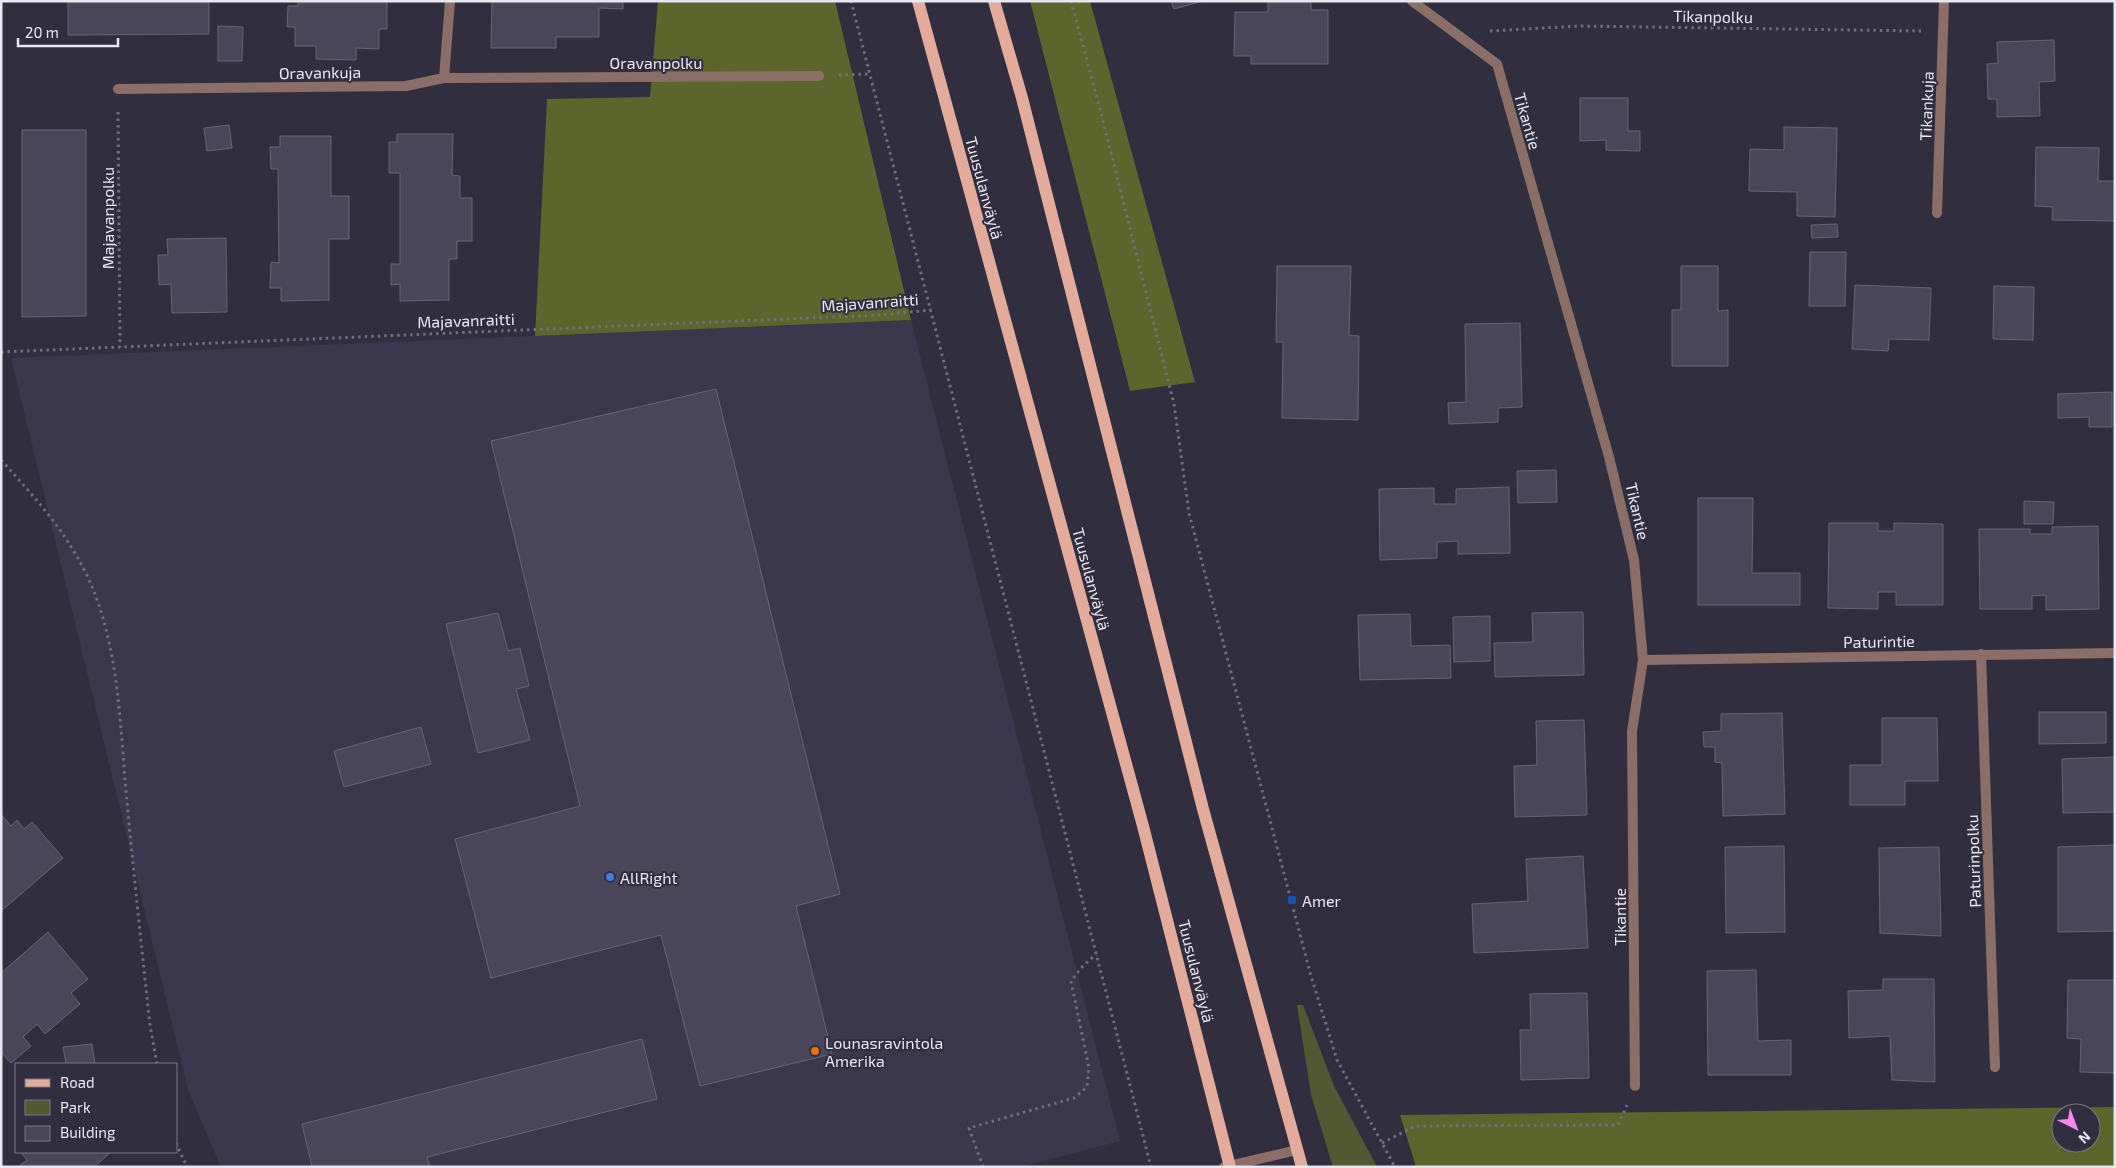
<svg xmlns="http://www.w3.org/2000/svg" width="2116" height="1168" viewBox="0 0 2116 1168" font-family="'Exo 2',sans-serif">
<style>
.built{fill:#3b374d}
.green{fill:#525832}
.forest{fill:#5c652b;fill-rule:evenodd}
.building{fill:#484658;stroke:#666477}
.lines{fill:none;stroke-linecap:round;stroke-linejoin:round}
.path{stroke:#716e7d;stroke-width:3;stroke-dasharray:2.5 4;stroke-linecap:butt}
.street{stroke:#8a6e67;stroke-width:10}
.primary{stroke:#e3ab9c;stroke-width:12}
.shop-dot{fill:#3f7fe0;stroke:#312e3f;stroke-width:2}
.transit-dot{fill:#1a4fb4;stroke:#312e3f;stroke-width:2}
.food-dot{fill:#e8710a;stroke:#312e3f;stroke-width:2}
.labels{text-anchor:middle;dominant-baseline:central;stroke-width:4;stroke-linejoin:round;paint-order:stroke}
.street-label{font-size:16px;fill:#e8e7f2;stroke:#312e3f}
.poi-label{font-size:16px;fill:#e8e7f2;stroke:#312e3f;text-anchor:start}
</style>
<rect width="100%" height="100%" fill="#312e3f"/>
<!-- built -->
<path class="built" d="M911 320 1120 1141 1021 1167H221L188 1090 11 358Z"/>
<!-- green -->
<path class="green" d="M1297 1005H1303L1334 1086 1377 1167H1333L1311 1095Z"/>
<!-- forest -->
<g class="forest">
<path d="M658 1H835L911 320 535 336 547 99 650 97Z"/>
<path d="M1030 1H1090L1195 382 1130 391Z"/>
<path d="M2115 1107V1167H1416L1400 1115ZM2061 1113H2091V1143H2061Z"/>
</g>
<!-- building -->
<g class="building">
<path d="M68 1H209V34L68 35Z"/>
<path d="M298 1H387V29H379V49L356 48V60L316 59V46H295V27H287L288 6H298Z"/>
<path d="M492 1H623V9L599 8V37H556V48H491Z"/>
<path d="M1171 1H1203L1174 9Z"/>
<path d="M1268 1H1311V10H1328V64H1251V56H1234L1235 12H1268Z"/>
<path d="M218 26 243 27 242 61H218Z"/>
<path d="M2054 40 2055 81 2039 82 2040 116 1997 117V99H1988L1987 64 1998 63 1997 42Z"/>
<path d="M1580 98H1628V131H1640V151L1606 150V140L1580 141Z"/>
<path d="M229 125 232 148 207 151 204 128Z"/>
<path d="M1784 127 1837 128 1835 217 1797 216V192L1749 191 1750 149 1784 150Z"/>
<path d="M22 130H86V316L22 317Z"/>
<path d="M397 134H453L452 175 460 176V198H472V241H457V259H449V300L400 301V284L391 285V264H400V173H389V142H397Z"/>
<path d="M280 136H331V196H349V239H329V300L281 301V288H270L271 262 279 263 278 169H271L270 147H280Z"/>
<path d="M2036 147 2099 148 2098 181H2115V221L2052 220 2053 207 2035 206Z"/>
<path d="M1837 224 1838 237 1812 238 1811 225Z"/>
<path d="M226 238 227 312 172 313 171 284 159 285 158 255H168L167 239Z"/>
<path d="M1810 252H1846L1845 306H1809Z"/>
<path d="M1277 266H1351L1349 335 1359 336 1358 420 1282 418 1283 342H1276Z"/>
<path d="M1681 266H1718V311L1728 310V366H1672V310H1681Z"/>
<path d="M1855 285 1931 288 1929 340 1889 339 1888 351 1852 349Z"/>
<path d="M1994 286 2034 287 2033 340 1993 339Z"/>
<path d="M1520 323 1522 407 1498 408V422L1449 424 1448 403 1466 402 1465 324Z"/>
<path d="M716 389 840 894 796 906 832 1054 700 1086 661 935 491 978 455 839 580 806 491 441Z"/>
<path d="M2112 392V427H2089V417L2058 418V394Z"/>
<path d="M1556 470 1557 502 1518 503 1517 471Z"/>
<path d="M1509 487 1510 553 1458 554V541L1437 542V558L1380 560 1379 489 1434 488V504H1456V489Z"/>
<path d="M1698 498H1753L1752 573H1800V605H1698Z"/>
<path d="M2024 501 2054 502 2053 524H2024Z"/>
<path d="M1829 523H1878V531H1894V523L1943 524V605H1896V592H1878V609L1828 608Z"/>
<path d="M2098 526 2099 609 2046 610V595L2032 596V609H1980L1979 529H2030V534H2052V527Z"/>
<path d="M1583 612 1584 675 1495 677 1494 643 1533 642 1532 613Z"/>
<path d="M498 613 508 651 520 648 529 686 516 689 530 740 478 753 446 624Z"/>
<path d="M1410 614 1411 646 1450 645 1451 678 1360 680 1358 615Z"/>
<path d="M1490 616V661L1454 662 1453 617Z"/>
<path d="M2039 712H2106V743L2039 744Z"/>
<path d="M1782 713 1785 814 1723 816 1722 763 1715 762V747H1704L1703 732 1721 731V714Z"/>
<path d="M1882 718H1937L1938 781H1905V805H1850V765H1882Z"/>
<path d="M1584 720 1587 815 1515 817 1514 766 1537 765 1536 721Z"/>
<path d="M421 727 431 764 344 787 334 751Z"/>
<path d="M2115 757V812L2063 813 2062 759Z"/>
<path d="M1 814 11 826 17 820 24 829 32 822 63 858 1 911Z"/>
<path d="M2115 845V931L2058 932V847Z"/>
<path d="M1784 846 1785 932 1726 933 1725 847Z"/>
<path d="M1939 847 1941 936 1880 933 1879 848Z"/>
<path d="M1583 856 1588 948 1474 953 1472 904 1528 901 1526 859Z"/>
<path d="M48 932 88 979 71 993 80 1004 45 1034 37 1024 23 1037 31 1046 11 1063 2 1053 1 1054V973Z"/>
<path d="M1756 970 1758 1041 1791 1040V1075H1708L1707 971Z"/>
<path d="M1883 979H1934L1935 1082 1892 1080 1890 1036 1849 1038 1848 991 1883 990Z"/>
<path d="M2068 980H2115V1073L2080 1072 2081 1039 2067 1038Z"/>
<path d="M1587 993 1589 1078 1521 1080 1520 1030H1531L1530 994Z"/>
<path d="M642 1039 657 1099 427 1157 430 1167H312L302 1124Z"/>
<path d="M92 1044 95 1064H66L63 1047Z"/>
<path d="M22 1152H111L94 1167H18L27 1160 21 1153Z"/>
</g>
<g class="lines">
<!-- path -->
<g class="path">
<path d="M851 1 1151 1167"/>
<path d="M1071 1 1100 109 1174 404 1189 513 1311 976 1337 1060 1395 1167"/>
<path d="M1490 31 1580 26 1921 31"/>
<path d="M839 75 869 74"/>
<path d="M118 112 120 347"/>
<path d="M1 352 880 315 931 310"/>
<path d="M1 460C28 490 56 520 76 555 120 628 119 720 127 802 134 877 142 951 150 1025L157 1064"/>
<path d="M176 1143 187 1167"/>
<path d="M1382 1143 1415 1126 1618 1125 1627 1105"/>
<path d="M983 1167 969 1128 1074 1098 1087 1087 1089 1068 1071 981 1082 967 1096 954"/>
</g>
<!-- street -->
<g class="street">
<path d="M1412 1 1497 64 1609 457 1634 560 1643 660 1632 731 1635 1086"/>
<path d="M444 78 819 76"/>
<path d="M118 89 406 86 444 78 450 1"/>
<path d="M1937 213 1944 1"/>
<path d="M1981 654 1995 1067"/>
<path d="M1643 660 2115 653"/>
<path d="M1224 1167 1297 1150"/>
</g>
<!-- primary -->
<g class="primary">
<path d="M918 1 1143 826 1230 1167"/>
<path d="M994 1 1022 98 1203 809 1302 1167"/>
</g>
</g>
<!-- markers -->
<circle class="shop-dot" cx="610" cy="877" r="5"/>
<rect class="transit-dot" x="1287" y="895" width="10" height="10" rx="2.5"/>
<circle class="food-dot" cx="815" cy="1051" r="5"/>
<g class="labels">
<!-- street labels -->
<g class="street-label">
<text transform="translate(1713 16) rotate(1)">Tikanpolku</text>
<text x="656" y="62">Oravanpolku</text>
<text transform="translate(320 72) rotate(-1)">Oravankuja</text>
<text transform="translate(1926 106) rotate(-88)">Tikankuja</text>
<text transform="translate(1528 121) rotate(74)">Tikantie</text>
<text transform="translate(985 188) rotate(75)">Tuusulanväylä</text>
<text transform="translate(107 218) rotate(-90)">Majavanpolku</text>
<text transform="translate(870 302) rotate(-4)">Majavanraitti</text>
<text transform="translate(466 320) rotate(-2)">Majavanraitti</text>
<text transform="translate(1638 511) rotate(77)">Tikantie</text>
<text transform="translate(1092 579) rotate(75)">Tuusulanväylä</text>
<text transform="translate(1879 641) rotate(-1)">Paturintie</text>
<text transform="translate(1973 861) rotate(-92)">Paturinpolku</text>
<text transform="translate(1619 917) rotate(-90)">Tikantie</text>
<text transform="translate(1197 971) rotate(76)">Tuusulanväylä</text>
</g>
<!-- poi labels -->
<g class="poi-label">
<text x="620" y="877">AllRight</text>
<text x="1302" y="900">Amer</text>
<text x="825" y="1042">Lounasravintola<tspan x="825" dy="18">Amerika</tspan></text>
</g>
</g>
<!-- border -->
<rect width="2116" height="1168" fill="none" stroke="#e8e7f2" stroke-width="5"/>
<!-- legend -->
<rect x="15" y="1063" width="162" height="90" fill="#312e3f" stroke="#7a7887"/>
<rect x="25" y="1079" width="25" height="8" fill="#e3ab9c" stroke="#7a7887"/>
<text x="60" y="1088" font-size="15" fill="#e8e7f2">Road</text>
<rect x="25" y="1100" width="25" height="15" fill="#525832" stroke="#7a7887"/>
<text x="60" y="1113" font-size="15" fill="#e8e7f2">Park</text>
<rect x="25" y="1126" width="25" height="15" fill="#484658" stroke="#7a7887"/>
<text x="60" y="1138" font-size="15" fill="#e8e7f2">Building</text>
<!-- north arrow -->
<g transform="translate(2076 1128) rotate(138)"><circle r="24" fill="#312e3f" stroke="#7a7887"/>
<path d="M0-4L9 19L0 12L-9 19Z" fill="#f788ec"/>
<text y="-8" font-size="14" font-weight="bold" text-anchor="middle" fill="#e8e7f2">N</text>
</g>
<!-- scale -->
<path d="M18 38v8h100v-8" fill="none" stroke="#e8e7f2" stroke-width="2.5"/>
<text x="25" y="38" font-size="15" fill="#e8e7f2" stroke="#312e3f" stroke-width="4" paint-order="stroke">20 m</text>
</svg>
